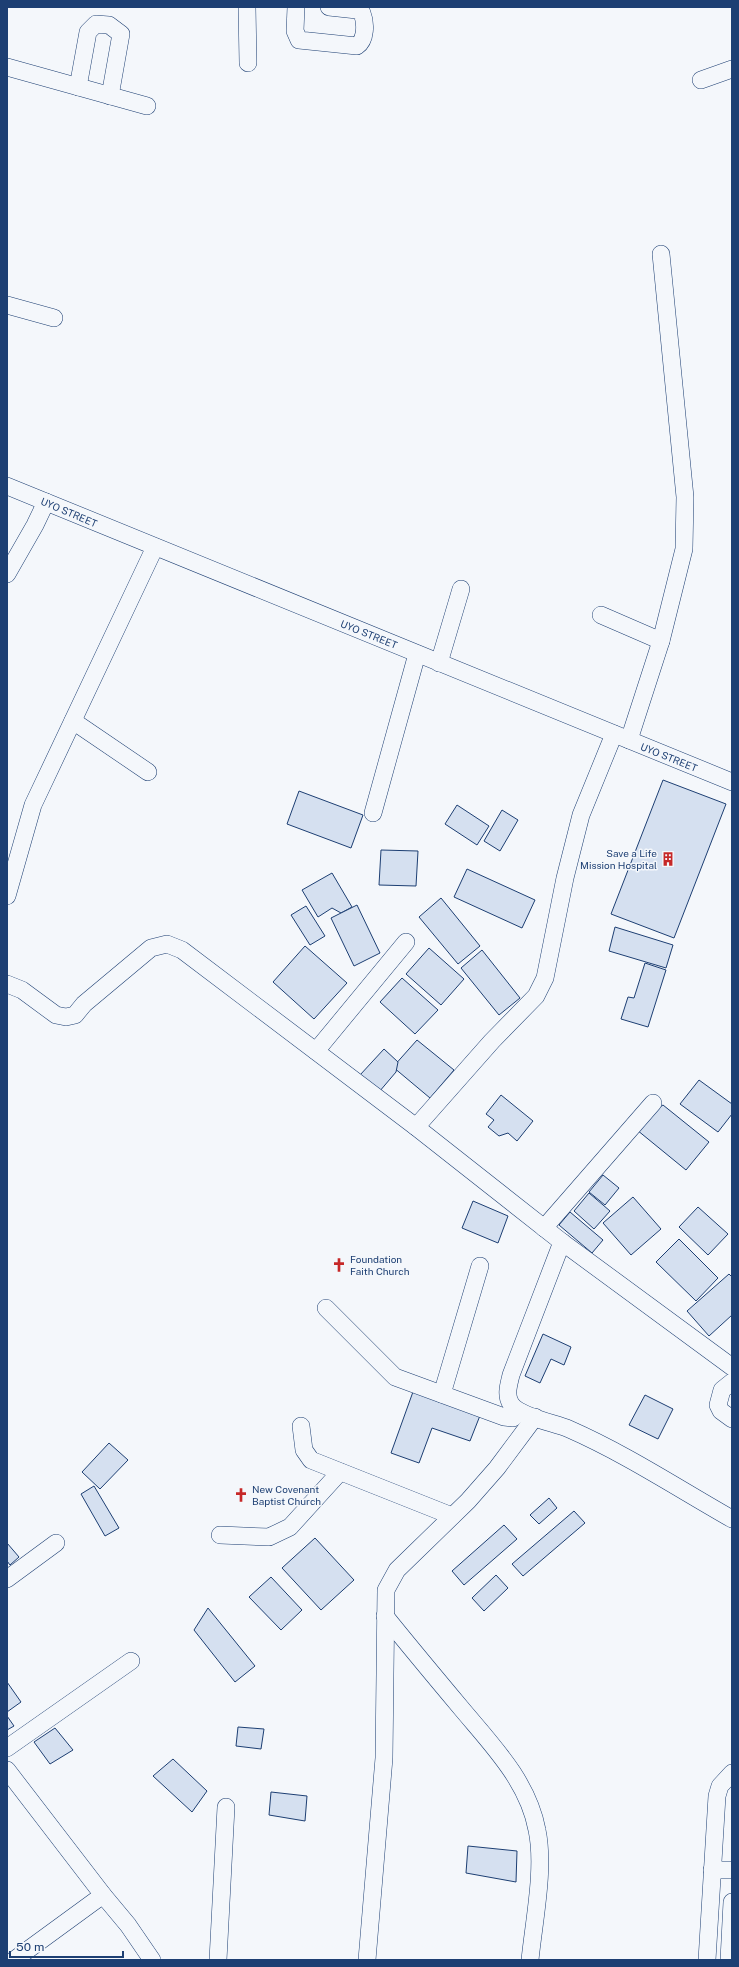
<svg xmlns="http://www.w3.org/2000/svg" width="739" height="1967" viewBox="0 0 739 1967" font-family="'Public Sans',sans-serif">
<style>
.building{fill:#d5e0f0;stroke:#1d3f73}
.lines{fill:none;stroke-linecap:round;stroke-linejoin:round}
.minor-casing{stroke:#1d3f73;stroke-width:18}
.minor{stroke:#f4f7fb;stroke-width:17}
.labels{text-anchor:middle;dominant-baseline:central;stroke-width:3;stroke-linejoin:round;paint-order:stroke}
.street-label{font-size:10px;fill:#1d3f73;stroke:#f4f7fb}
.poi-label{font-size:10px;fill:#1d3f73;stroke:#f4f7fb;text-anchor:start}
</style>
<rect width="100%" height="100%" fill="#f4f7fb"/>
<!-- building -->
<g class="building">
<path d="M663 780 726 804 674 938 611 914Z"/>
<path d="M299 791 363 815 351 848 287 824Z"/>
<path d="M457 805 489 826 477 845 445 824Z"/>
<path d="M502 810 518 820 500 851 484 841Z"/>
<path d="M381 850 418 851 416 886 379 885Z"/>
<path d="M467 869 535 900 522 928 454 897Z"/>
<path d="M332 873 352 907 341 913 332 908 318 917 302 890Z"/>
<path d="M441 898 480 946 458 964 419 917Z"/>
<path d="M357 905 380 953 354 966 331 918Z"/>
<path d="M306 906 325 936 310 945 291 915Z"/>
<path d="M615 927 673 945 666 968 609 951Z"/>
<path d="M305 946 347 983 314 1019 273 982Z"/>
<path d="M429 948 464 979 441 1005 406 974Z"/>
<path d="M482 950 520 998 499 1015 461 968Z"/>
<path d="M645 963 666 970 648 1027 621 1019 628 997 634 998Z"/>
<path d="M402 978 438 1010 415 1034 380 1002Z"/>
<path d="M417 1040 454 1070 430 1098 393 1067Z"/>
<path d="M384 1049 398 1062 396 1072 379 1092 360 1075Z"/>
<path d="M699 1080 732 1104V1114L718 1132 680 1104Z"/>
<path d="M501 1095 533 1121 517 1141 508 1133 499 1136 488 1127 494 1120 486 1114Z"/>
<path d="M663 1105 709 1142 686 1170 637 1130 650 1114Z"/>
<path d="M603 1175 619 1188 605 1205 589 1192Z"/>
<path d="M589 1193 610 1211 594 1229 574 1211Z"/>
<path d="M633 1197 661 1229 631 1255 603 1223Z"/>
<path d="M473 1201 508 1216 498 1243 462 1228Z"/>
<path d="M698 1207 728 1234 708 1255 679 1227Z"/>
<path d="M570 1212 603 1240 592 1253 559 1225Z"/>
<path d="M679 1239 718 1278 696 1301 656 1262Z"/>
<path d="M729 1274 732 1277V1315L709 1336 687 1311Z"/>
<path d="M543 1334 571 1347 564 1365 551 1359 540 1383 525 1376Z"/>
<path d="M414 1389 481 1413 470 1441 432 1428 419 1463 391 1453Z"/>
<path d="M645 1395 673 1409 658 1439 629 1425Z"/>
<path d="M109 1443 128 1460 100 1489 82 1472Z"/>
<path d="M94 1486 119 1528 105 1536 81 1494Z"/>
<path d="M549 1498 557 1508 539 1524 530 1515Z"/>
<path d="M574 1511 585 1523 523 1576 512 1564Z"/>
<path d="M504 1525 517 1539 464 1585 452 1571Z"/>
<path d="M315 1538 354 1580 321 1610 282 1568Z"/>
<path d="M7 1543 19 1557 10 1565 7 1561Z"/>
<path d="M496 1575 508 1588 484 1611 472 1598Z"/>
<path d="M271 1577 302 1610 281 1630 249 1597Z"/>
<path d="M208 1608 255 1666 235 1682 194 1630Z"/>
<path d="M7 1682 21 1702 7 1712Z"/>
<path d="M7 1716 14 1726 7 1730Z"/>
<path d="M238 1727 264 1729 261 1749 236 1746Z"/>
<path d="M55 1728 73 1750 50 1764 34 1742Z"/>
<path d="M173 1759 207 1791 192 1812 153 1776Z"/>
<path d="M271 1792 307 1796 305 1821 269 1815Z"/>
<path d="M468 1846 517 1851 516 1882 466 1873Z"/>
</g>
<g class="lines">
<defs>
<g id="minor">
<path d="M247 7 248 63"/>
<path d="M296 7 295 31 299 40 357 46C366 40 366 23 362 13L357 10 329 7"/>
<path d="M7 67 147 106"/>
<path d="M701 80 732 69"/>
<path d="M78 87 88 32 96 24 109 25 121 34 110 96"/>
<path d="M7 305 54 318"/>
<path d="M7 486 732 782"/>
<path d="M7 574 35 525 46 502"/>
<path d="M601 615 661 641"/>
<path d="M439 663 461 589"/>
<path d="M73 721 148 772"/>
<path d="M629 740 661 641 684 549 685 497 661 254"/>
<path d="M373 813 417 654"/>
<path d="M7 896 33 805 155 547"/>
<path d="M7 984 22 990 56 1015 66 1017 75 1015 84 1004 151 948 167 944 182 950 416 1127 562 1242 732 1367"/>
<path d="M316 1051 406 942"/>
<path d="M416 1127 492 1041 536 996 545 978 565 878 581 815 614 734"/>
<path d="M544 1228 653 1103"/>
<path d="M562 1242 511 1375C509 1384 505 1395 511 1404 520 1417 555 1423 569 1429 626 1454 679 1489 732 1519"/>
<path d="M326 1308 395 1377 504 1417 513 1418 520 1412"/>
<path d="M732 1382 722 1390 718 1405 721 1411 732 1419"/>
<path d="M442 1394 480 1266"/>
<path d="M301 1426 304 1450 311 1460 452 1516"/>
<path d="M220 1535 269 1537 290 1527 340 1472"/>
<path d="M7 1579 56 1543"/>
<path d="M385 1616C410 1647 435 1677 461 1708 491 1744 528 1781 537 1830 545 1868 534 1920 530 1960"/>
<path d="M7 1748 131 1661"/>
<path d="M7 1770 103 1895 128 1925 152 1960"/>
<path d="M712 1870H732"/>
<path d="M14 1960 103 1895"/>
<path d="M218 1960 226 1807"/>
<path d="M367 1960 384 1758 386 1590 397 1570 468 1501 497 1468 535 1417"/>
<path d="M707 1960 717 1796 720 1786 732 1773"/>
<path d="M729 1960 732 1902"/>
</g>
</defs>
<!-- minor casing -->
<use href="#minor" class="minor-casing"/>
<!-- minor -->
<use href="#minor" class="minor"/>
</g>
<!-- icons -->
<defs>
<symbol id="building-bare" viewBox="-9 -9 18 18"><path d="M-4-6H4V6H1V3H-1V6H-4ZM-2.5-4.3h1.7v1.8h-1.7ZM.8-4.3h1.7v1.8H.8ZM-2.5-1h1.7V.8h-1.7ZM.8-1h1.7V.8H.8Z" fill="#c62828" stroke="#f4f7fb" stroke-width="2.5" paint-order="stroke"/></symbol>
<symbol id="church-bare" viewBox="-9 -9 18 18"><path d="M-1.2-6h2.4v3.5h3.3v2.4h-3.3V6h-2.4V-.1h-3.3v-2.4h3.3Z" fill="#c62828" stroke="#f4f7fb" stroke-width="2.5" paint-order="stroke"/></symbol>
</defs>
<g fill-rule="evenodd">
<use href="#building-bare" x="658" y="849" width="20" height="20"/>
<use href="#church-bare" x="329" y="1255" width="20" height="20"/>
<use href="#church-bare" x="231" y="1485" width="20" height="20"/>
</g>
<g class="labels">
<!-- street labels -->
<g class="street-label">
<text transform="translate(69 512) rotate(23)">UYO STREET</text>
<text transform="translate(369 634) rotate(22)">UYO STREET</text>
<text transform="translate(669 757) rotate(22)">UYO STREET</text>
</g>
<!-- poi labels -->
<g class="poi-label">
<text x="657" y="853" text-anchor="end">Save a Life<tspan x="657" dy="12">Mission Hospital</tspan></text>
<text x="350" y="1259">Foundation<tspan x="350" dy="12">Faith Church</tspan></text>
<text x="252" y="1489">New Covenant<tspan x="252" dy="12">Baptist Church</tspan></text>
</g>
</g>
<!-- border -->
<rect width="739" height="1967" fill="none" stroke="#1d3f73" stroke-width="16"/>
<!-- scale -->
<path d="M10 1951v6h113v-6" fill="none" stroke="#1d3f73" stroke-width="2"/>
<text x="16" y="1951" font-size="12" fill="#1d3f73" stroke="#f4f7fb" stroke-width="3" paint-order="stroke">50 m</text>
</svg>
